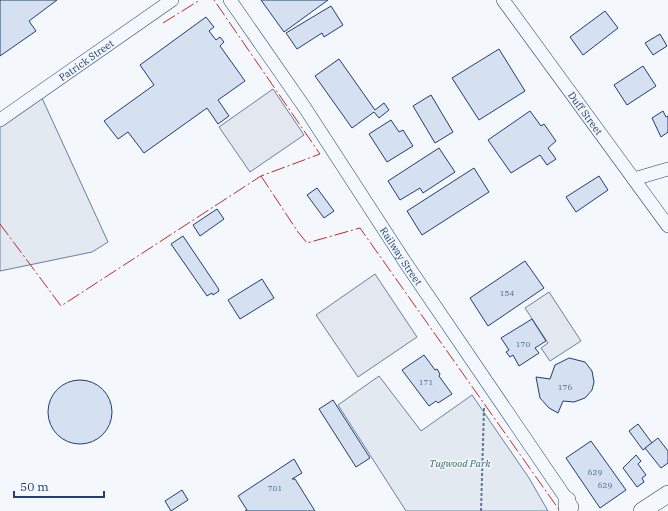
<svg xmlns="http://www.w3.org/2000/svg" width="668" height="511" viewBox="0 0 668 511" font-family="'IBM Plex Serif',serif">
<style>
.green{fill:#e3e9f0;stroke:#687fa3}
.parking{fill:#e3e8f0;stroke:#687fa3}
.building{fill:#d5e0f0;stroke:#1d3f73}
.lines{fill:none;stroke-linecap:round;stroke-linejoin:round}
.minor-casing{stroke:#1d3f73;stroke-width:14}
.major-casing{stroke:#1d3f73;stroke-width:18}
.path{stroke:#5e769c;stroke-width:2;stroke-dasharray:3 2;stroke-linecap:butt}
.minor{stroke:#f4f7fb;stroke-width:13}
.major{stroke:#f4f7fb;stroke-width:17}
.power{stroke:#c62828;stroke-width:1;stroke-dasharray:14 3 2 3;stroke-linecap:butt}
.labels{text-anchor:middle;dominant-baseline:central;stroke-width:3;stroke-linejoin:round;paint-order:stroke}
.number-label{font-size:8px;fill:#4b6792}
.street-label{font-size:10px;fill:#1d3f73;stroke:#f4f7fb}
.park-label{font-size:10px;font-style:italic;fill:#2c6c60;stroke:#f4f7fb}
</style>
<rect width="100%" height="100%" fill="#f4f7fb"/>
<!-- green -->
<g class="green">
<path d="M42 98 108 242 92 252 0 271V120Z"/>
<path d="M379 376 421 431 472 395 529 478 548 511H406L338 405Z"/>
</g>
<!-- parking -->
<g class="parking">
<path d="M273 89 304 135 250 172 219 127Z"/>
<path d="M375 274 417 337 358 377 316 315Z"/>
<path d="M549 292 581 341 550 361 541 348 548 343 525 308Z"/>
</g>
<!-- building -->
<g class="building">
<path d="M0 0H57L29 21 36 31 0 56Z"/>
<path d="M261 0H328L284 32Z"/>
<path d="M331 6 343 25 324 37 322 33 297 49 286 33Z"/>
<path d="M605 11 618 28 583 55 570 37Z"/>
<path d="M206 17 214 27 209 31 216 40 220 37 224 42 220 46 245 81 218 100 229 116 218 124 207 108 144 153 128 132 118 139 104 121 154 85 140 65Z"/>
<path d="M660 34 667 46 653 55 645 43Z"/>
<path d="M499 49 525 91 479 120 452 78Z"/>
<path d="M339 59 375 110 384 103 389 110 379 118 374 112 352 128 315 76Z"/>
<path d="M643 66 656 86 627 105 614 85Z"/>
<path d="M431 95 453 132 435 143 413 106Z"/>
<path d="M530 111 541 126 544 124 556 141 548 148 556 159 547 165 540 155 511 173 488 140Z"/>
<path d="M663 111 666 117 668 116V132L661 137 652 118Z"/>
<path d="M391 120 399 132 403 130 413 146 387 162 369 134Z"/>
<path d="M439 148 455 172 423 193 420 188 400 200 388 181Z"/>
<path d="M474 168 489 192 422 235 407 211Z"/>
<path d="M599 176 608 190 576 212 566 197Z"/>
<path d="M317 188 334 211 324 218 307 195Z"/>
<path d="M217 209 224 219 200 236 193 225Z"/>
<path d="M183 236 218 288 219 291 213 295 212 293 207 296 171 244Z"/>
<path d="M525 261 544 288 488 326 470 298Z"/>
<path d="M262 279 274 298 240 319 228 300Z"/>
<path d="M532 319 546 341 535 348 539 353 519 366 513 355 510 357 506 352 509 350 501 338Z"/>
<path d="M424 355 435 370 437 369 440 374 439 376 452 394 438 403 436 401 429 406 402 370Z"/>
<path d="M569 358 585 362 592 371 594 382 592 390 585 398 574 402 563 401 558 413 549 408 540 398 536 377 550 379 555 365Z"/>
<circle cx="80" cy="412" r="32"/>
<path d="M333 400 370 458 356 467 319 409Z"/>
<path d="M638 424 652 443 643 450 629 431Z"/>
<path d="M658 438 668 451V463L661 468 645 448Z"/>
<path d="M591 441 626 490 600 508 566 458Z"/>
<path d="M636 455 641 461 638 464 646 475 642 478 644 482 637 487 623 468Z"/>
<path d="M294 459 302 473 292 479H295L315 511H245L247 510 238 496Z"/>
<path d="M182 490 188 500 171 511 165 501Z"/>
</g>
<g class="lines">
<defs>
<g id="minor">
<path id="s1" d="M230 0 305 108 405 262 572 507"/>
<path id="s2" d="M503 0 668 226"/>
<path id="s3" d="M0 120 172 0"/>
<path d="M634 179 668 169"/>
</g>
<g id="major">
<path d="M567 500V511"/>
<path d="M642 511 668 494"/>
</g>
</defs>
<!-- minor casing -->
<use href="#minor" class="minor-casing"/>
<!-- major casing -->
<use href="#major" class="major-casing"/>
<!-- path -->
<path class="path" d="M481 511 484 408"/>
<!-- minor -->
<use href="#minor" class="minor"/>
<!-- major -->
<use href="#major" class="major"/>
<!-- power -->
<g class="power">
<path d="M163 23 200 0"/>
<path d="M261 176 298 232 307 243 360 228 560 511"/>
<path d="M0 224 61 306 261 176 320 154 214 0"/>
</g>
</g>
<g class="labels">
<!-- number labels -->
<g class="number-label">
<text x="507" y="293">154</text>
<text x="523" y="344">170</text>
<text x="426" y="382">171</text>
<text x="565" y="387">176</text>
<text x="595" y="472">629</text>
<text x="605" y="485">629</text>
<text x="275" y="488">701</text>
</g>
<!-- street labels -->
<g class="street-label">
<text stroke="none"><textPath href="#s3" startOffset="105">Patrick Street</textPath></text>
<text stroke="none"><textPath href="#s2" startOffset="140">Duff Street</textPath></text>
<text stroke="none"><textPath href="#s1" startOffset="308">Railway Street</textPath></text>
</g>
<!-- park labels -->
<g class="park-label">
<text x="460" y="463">Tugwood Park</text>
</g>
</g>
<!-- scale -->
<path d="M14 491v6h90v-6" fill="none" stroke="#1d3f73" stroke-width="2"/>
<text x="20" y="491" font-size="12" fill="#1d3f73" stroke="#f4f7fb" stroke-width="3" paint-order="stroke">50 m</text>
</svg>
